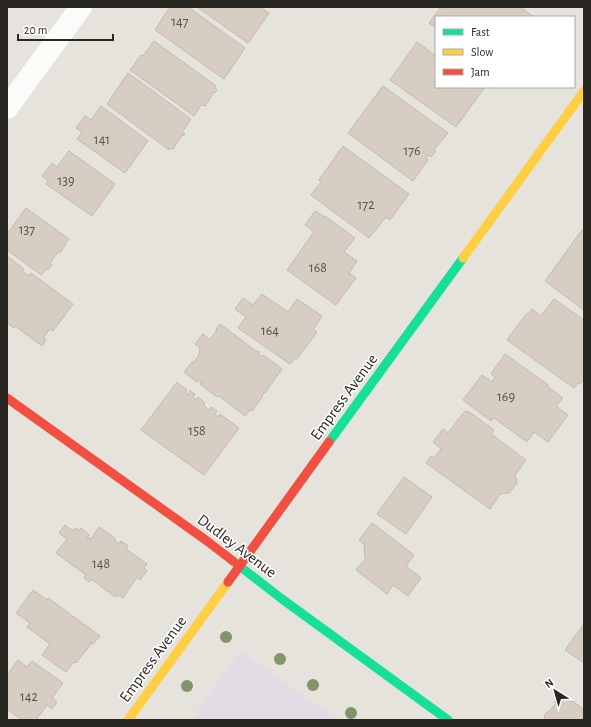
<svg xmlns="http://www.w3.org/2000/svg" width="591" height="727" viewBox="0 0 591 727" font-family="'Alegreya Sans',sans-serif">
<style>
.education{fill:#e2dde5}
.building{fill:#d8cdc3;stroke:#bebab5}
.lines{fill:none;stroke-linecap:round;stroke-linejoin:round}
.street{stroke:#fbfbfa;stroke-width:22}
.fast{stroke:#16e098;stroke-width:9}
.slow{stroke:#ffcf43;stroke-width:9}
.jam{stroke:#f24e42;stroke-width:9}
.tree{fill:#81946a}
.labels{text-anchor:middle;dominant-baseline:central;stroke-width:3;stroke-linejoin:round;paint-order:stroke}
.number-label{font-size:14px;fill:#56524c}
.street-label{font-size:16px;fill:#292722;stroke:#fff}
</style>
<rect width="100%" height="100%" fill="#e6e3dc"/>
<!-- education -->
<path class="education" d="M241 650 337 720H190Z"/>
<!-- building -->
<g class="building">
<path d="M170 7H188L245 48 224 79 155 30Z"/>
<path d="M197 7H260L269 13 248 43Z"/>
<path d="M441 7H520L534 17H436V28L429 23Z"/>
<path d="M154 41 216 86 215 88 217 90 215 93 214 92 205 106 201 105 194 116 130 70 141 55 143 56Z"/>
<path d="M417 42 436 56V87H485L456 127 390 80Z"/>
<path d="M128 73 191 119 182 132 185 134 183 136 182 135 173 149 170 148 169 150 107 104Z"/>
<path d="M383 86 448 133 434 150 436 151 431 157 428 155 426 158 428 160 413 181 348 133Z"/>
<path d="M101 106 148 141 125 173 77 139 82 132 76 128 85 116 91 120Z"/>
<path d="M343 146 409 194 390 220 386 217 369 238 311 195 321 182 319 180Z"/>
<path d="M69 151 115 184 92 216 46 184 48 181 42 176 52 163 57 167Z"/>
<path d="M26 208 69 239 65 243 66 244 60 253 58 252 50 263 52 265 48 270 46 269 41 275 7 250V234Z"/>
<path d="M315 211 325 217V216L355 238 344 252 357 261 349 273 356 278 336 305 287 270 314 232 305 225Z"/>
<path d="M582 230 584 232V310L545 281Z"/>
<path d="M7 256 24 269 22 271 29 276 31 273 73 304 53 331 50 329 43 338 46 340 42 346 15 326 14 328 7 323Z"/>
<path d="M262 294 288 312 297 299 322 316 313 330 317 332 297 359 295 358 290 364 238 328 246 317 235 309 243 298 253 305Z"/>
<path d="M554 299 584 320V378L580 384 578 383 574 388 507 340 527 313 528 314 532 309 541 316Z"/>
<path d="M220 324 256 351 260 352 258 354 262 357 263 355 282 369 265 393 264 392 262 396H263L252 411 250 410 245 416 219 396 217 397 200 384 202 383 198 380 197 382 184 372 192 362 193 363 199 355 200 348 195 344 203 334 209 339 211 338 217 330 216 329Z"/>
<path d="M505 354 548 385V387L563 398 556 406 568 415 548 442 534 432 527 442 494 418 491 421 463 400 482 375 492 382 495 377 491 374Z"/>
<path d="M177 382 187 390 185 392 188 395 190 391 195 394 193 397 196 400 198 397 205 403 203 405 209 410 211 407 217 411 215 414 218 417 220 414 239 428 204 475 141 430Z"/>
<path d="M465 411 467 412 468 411 494 430 491 434 526 460 515 475 517 483 509 493 500 494 490 509 426 463 431 456 434 458 441 449 433 442 443 429 448 433Z"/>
<path d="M404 477 432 497 406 534 377 514Z"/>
<path d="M372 523 414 555 406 566 421 578 408 596 393 585 387 594 356 570 366 558 365 557 364 546 365 545 359 540Z"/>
<path d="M65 525 73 531 75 528 79 530 81 528 89 535 87 537 91 539 99 527 115 538 114 540 120 544 121 541 128 546 126 549 147 564 144 568 147 571 140 580 137 577 123 598 118 595 115 597 91 579 89 582 84 578 86 575 56 553 67 539 59 533Z"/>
<path d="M33 590 47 600 48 598 100 636 93 644 90 642 91 644 76 663 74 662 66 672 42 655 50 644 27 627 30 623 16 613Z"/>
<path d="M584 624V663L565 650Z"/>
<path d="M18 660 27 667 32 661 63 683 52 698 57 702 52 709 47 705 36 720H22L7 709V675Z"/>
<path d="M563 693 584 710V720H543L545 717 544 716 548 711 549 712 556 703 554 702Z"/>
</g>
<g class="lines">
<!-- street -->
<path class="street" d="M7 108 81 7"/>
<!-- fast -->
<g class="fast">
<path d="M329 442 463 258"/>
<path d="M233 561 282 599 448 720"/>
</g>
<!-- slow -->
<g class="slow">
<path d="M463 258 584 91"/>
<path d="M128 720 228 582"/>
</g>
<!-- jam -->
<g class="jam">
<path d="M7 398 207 541 233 561"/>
<path d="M228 582 329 442"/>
</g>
</g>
<!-- trees -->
<g class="tree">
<circle cx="226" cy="637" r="6"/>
<circle cx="280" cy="659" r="6"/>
<circle cx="313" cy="685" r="6"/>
<circle cx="187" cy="686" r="6"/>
<circle cx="351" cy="713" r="6"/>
</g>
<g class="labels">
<!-- number labels -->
<g class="number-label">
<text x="180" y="22">147</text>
<text x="102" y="140">141</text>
<text x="412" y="151">176</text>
<text x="66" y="181">139</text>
<text x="366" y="205">172</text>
<text x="27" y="230">137</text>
<text x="318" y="268">168</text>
<text x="270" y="331">164</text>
<text x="506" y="397">169</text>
<text x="197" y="431">158</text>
<text x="101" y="564">148</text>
<text x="29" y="697">142</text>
</g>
<!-- street labels -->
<g class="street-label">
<text transform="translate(344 397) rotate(-54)">Empress Avenue</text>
<text transform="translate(237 546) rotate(37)">Dudley Avenue</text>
<text transform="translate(153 659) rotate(-54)">Empress Avenue</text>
</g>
</g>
<!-- border -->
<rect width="591" height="727" fill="none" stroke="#292722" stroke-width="16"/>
<!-- legend -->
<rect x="435" y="16" width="140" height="72" fill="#ffffff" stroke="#a9a9a7"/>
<rect x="443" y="29" width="20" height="6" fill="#16e098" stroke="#a9a9a7"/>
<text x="471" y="36" font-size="12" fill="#292722">Fast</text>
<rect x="443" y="49" width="20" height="6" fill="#ffcf43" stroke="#a9a9a7"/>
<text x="471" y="56" font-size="12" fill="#292722">Slow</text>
<rect x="443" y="69" width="20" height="6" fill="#f24e42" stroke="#a9a9a7"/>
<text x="471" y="76" font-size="12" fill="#292722">Jam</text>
<!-- north arrow -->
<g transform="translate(555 691) rotate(323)" stroke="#ffffff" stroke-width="3" paint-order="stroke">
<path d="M0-3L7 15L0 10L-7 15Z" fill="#292722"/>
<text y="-6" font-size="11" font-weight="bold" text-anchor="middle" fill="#292722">N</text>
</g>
<!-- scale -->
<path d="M18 34v6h95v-6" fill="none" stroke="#292722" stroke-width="2"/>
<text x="24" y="34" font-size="12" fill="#292722" stroke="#ffffff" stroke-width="3" paint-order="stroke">20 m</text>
</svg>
